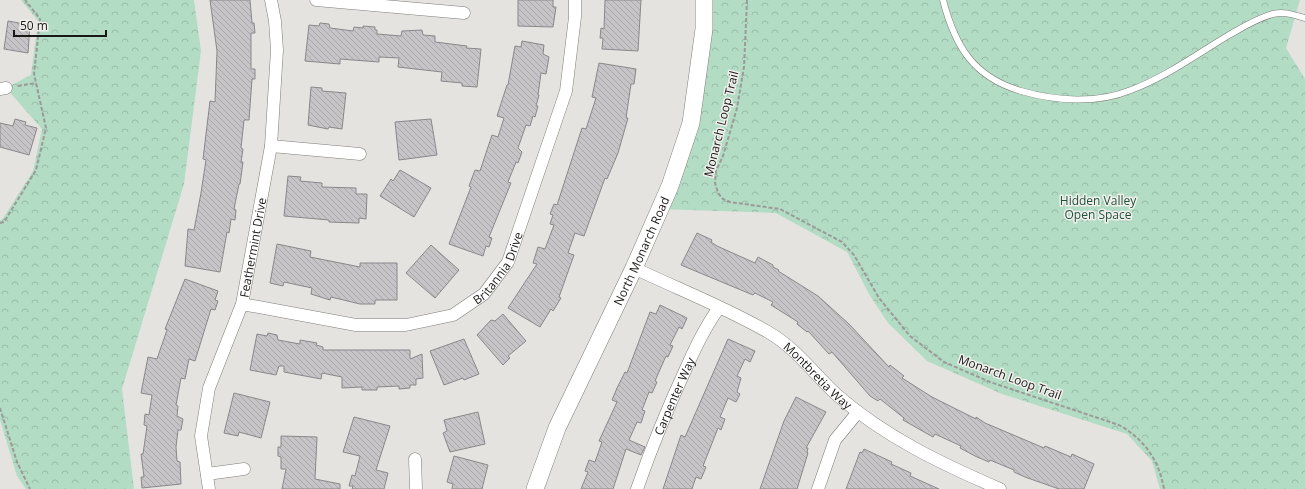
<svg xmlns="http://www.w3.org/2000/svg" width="1305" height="489" viewBox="0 0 1305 489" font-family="'Open Sans',sans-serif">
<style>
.forest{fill:url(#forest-crowns)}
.building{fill:url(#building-back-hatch);stroke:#8a878a}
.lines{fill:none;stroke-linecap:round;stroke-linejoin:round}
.lane-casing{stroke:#7e7d7a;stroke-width:7}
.street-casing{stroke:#7e7d7a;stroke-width:13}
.secondary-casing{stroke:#7e7d7a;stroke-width:18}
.path{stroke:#9c9a98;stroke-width:2;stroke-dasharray:4 2;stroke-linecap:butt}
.lane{stroke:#fff;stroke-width:6}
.street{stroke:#fff;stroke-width:12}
.secondary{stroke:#fff;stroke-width:17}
.labels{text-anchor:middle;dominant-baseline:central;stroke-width:3;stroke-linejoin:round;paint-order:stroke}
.street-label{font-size:12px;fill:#191817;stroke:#f2f0ed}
.park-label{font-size:12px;fill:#1d5138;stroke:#f2f0ed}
</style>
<defs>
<pattern id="forest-crowns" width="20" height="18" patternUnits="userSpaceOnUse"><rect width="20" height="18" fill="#b2dcc4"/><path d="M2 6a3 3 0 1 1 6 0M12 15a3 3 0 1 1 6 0" fill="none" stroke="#98bca8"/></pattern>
<pattern id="building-back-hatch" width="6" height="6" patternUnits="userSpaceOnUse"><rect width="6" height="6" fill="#c7c4c7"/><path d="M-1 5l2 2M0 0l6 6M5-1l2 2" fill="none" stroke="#aaa8aa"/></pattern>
</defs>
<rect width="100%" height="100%" fill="#e5e3e0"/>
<!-- forest -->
<g class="forest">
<path d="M21 0H194L201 51 184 184 122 389 134 489H26L17 476 0 420V220H2L33 171 42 129 6 88 31 75 38 21Z"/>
<path d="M704 0H1300L1286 48 1305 79V489H1160L1152 461 1127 434 1002 394 927 361 888 323 869 294 847 252 776 213 660 209 680 156Z"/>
</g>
<!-- building -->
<g class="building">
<path d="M210 0H250L252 23H254L255 33H251V69H255V79H252L249 120H244L241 148 243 149 241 162H243L240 184H239L234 209 236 210 235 220 231 219 229 233 227 232 220 272 185 266 188 229 194 230 201 193 206 160 203 159 210 101 215 102 217 51Z"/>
<path d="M518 0H553V7H556L553 27 518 26Z"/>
<path d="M605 0H641L638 51 602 49 603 38H600L601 28 604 29Z"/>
<path d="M8 21 30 25 28 53 4 49Z"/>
<path d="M320 23 329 24 330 28 353 31 354 27 363 28V26L375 27V30H377V34L401 36 402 31 422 30 423 35 435 36V42L467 46 466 48 481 49 477 87 462 86V83L441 81 442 72 398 67 399 58 379 57V62L340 59V64L305 61 309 25 319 26Z"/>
<path d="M522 41 544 45 543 54 549 57 546 74 541 73 538 95H539L536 106H538L535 117 533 116 530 126 526 125 518 148 522 152 518 163 516 162 508 182 511 183 489 237 492 238 489 247 486 246 483 256 449 244 471 187 469 186 475 170 480 171 492 135 498 137 504 118 497 116 507 85H508L515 46 521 47Z"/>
<path d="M599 63 636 69 634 84H631L626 118H628L618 153 607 179 605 178 584 236 575 233 568 253 574 255 559 297 561 298 553 311 551 309 540 327 508 308 537 264 533 263 538 247 545 249 554 225 550 224 553 215 550 214 554 204 557 205 582 128 586 129 596 98 592 97Z"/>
<path d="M311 87 322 88V91L346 93 342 129 329 127 328 129 308 125Z"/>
<path d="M15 119 26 122 25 125 37 128 29 155 0 147V123L13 126Z"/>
<path d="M431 119 437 155 399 160 395 122Z"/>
<path d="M400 170 431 188 414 217 380 196 391 179 393 181Z"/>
<path d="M288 176 301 177 300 181 322 183V187L356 188V194H367L366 219 359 218V223L329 222V220L284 216Z"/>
<path d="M697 233 712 240 711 242 717 246 755 263 758 257 773 265V267L779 270 778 271 818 296 849 324 889 367 890 365 904 376 902 378 932 397 976 419V417L985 423 1044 448 1045 446 1071 457 1072 454 1094 464 1084 489H1059L1025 477 1014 472V470L990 460 989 462 977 457 960 448 961 446 935 434 933 437 903 420 904 418 880 399 878 401 870 396 832 352 829 354 808 331 807 332 797 324 798 322 771 305 773 302 755 293 753 295 681 265Z"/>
<path d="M277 244 311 251 310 257 360 267V263H397V300H375V304H360L331 297 330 300 311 294 312 288 284 282 283 286 270 283Z"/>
<path d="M431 245 459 270 435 298 406 273Z"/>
<path d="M185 279 218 291 215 300 218 301 215 310 211 309 195 361 189 359 185 379 181 378 176 405 178 406 177 416 183 419 181 430H178L176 447 177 461 180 462 181 484 142 488 141 477H144L141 454H143L147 426 144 425 145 414 149 415 152 395 141 393 148 357 157 359 167 330 165 329Z"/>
<path d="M660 305 687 318 682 329 679 327 670 345 673 346 668 357 666 356 655 381 657 382 652 393 649 392 642 410 645 411 641 423 637 422 629 440 645 447 641 455 626 449 613 489H581L588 472 585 471 589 460 595 462 602 442 599 441 617 402 612 400 617 388 625 372 627 373 650 312 656 314Z"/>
<path d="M503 314 526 341 508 356 510 358 503 365 477 335 491 320 495 321Z"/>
<path d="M268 333 277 335 278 340 300 344V340L317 343 316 345 323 347V350H410V359L422 354 423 378 416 379V385H410V388L399 389V386L377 387V390H362V387L342 388V377L322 373 321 379 284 372V366H279L276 375 250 370 257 334 267 336Z"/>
<path d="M464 339 479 374 464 380 463 378 444 385 430 351Z"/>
<path d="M728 339 755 351 750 362 745 359 737 376 741 378 737 392 740 394 736 402 728 398 720 417 725 419 721 430 718 428 703 466 706 467 701 479 696 477 692 489H663L681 435 685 437Z"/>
<path d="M234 393 270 402 261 438 239 432 238 436 224 433Z"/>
<path d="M796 397 826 412 806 448H808L807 452 808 453 797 489H760L784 421Z"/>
<path d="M478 412 485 444 450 452 443 433 447 431 444 420Z"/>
<path d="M354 417 390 426 376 470 388 473 384 489H352L353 486H349L352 475 355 476 360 456 343 452Z"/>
<path d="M281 436 317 437 315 479 340 484V489H282L286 469H281V457L278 456V447H281Z"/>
<path d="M864 449 892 462 891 464 911 473 910 476 939 489H846L860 452 862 453Z"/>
<path d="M454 456 488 465 482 489H452L453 484 447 482Z"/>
</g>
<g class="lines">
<defs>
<path id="lane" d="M943 0C955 46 973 77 1021 91 1056 101 1097 104 1131 90 1166 77 1197 54 1229 35 1243 27 1257 18 1273 14 1284 11 1294 15 1305 18"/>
<g id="street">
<path d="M316 0 464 13"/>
<path d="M0 89 6 88"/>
<path d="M271 146 360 154"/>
<path id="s1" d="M634 268C678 289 725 307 768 332 796 348 814 374 837 395 885 437 942 464 1000 489"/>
<path id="s2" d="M242 304 356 325H406L453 315 484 294 508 262 566 91 575 17V0"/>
<path d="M415 459 416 489"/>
<path d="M207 474 244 469"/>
<path id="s3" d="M209 489 201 436 209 388 242 304 271 146 277 50 275 21 271 0"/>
<path id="s4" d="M637 489C652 446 669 405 688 364 697 344 706 325 719 308"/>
<path d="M818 489 835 440 858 412"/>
</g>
<g id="secondary">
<path id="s5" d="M535 489 557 428 634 268 670 186 691 123 704 29V0"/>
</g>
</defs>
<!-- lane casing -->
<use href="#lane" class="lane-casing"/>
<!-- street casing -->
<use href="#street" class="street-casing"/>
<!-- secondary casing -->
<use href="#secondary" class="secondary-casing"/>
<!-- path -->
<g class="path">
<path d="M747 0 744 67 737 108 723 156 716 171 715 183 718 193 723 199 730 202 780 209 842 242 854 255 879 298 910 336 944 362 990 382 1119 425C1144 439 1159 460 1164 489"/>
<path d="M18 86 36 83"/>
<path d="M0 223 4 222 36 170 46 128 34 74 40 19 25 0"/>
<path d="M0 408 17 462 30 489"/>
</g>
<!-- lane -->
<use href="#lane" class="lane"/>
<!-- street -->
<use href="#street" class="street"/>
<!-- secondary -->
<use href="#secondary" class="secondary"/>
</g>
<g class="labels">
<!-- street labels -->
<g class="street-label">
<text transform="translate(721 124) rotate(-76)">Monarch Loop Trail</text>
<text stroke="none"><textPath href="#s3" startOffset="250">Feathermint Drive</textPath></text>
<text stroke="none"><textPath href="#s5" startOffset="261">North Monarch Road</textPath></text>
<text stroke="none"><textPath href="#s2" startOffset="281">Britannia Drive</textPath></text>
<text stroke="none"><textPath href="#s1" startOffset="215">Montbretia Way</textPath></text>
<text transform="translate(1010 377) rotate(20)">Monarch Loop Trail</text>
<text stroke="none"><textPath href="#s4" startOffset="100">Carpenter Way</textPath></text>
</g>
<!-- park labels -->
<g class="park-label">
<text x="1098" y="200">Hidden Valley<tspan x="1098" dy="14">Open Space</tspan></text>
</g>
</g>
<!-- scale -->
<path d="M14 30v6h92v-6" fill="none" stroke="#191817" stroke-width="2"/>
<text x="20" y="30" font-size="12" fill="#191817" stroke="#f2f0ed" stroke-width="3" paint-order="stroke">50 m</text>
</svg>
